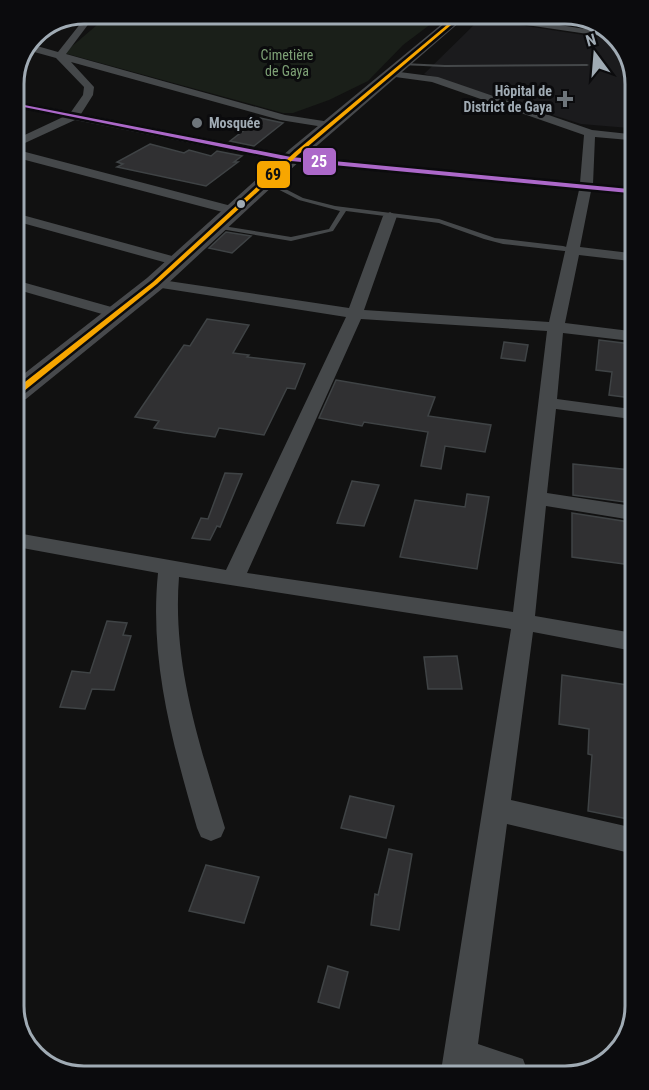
<svg xmlns="http://www.w3.org/2000/svg" width="649" height="1090" viewBox="0 0 649 1090" font-family="'Roboto Condensed',sans-serif">
<style>
.built{fill:#1b1b1d}
.green{fill:#1a1f19}
.building{fill:#303032;stroke:#3f4345;stroke-width:1.5}
.lines{fill:none;stroke-linecap:round;stroke-linejoin:round}
.lane{fill:#45484a;fill-rule:evenodd}
.street{fill:#45484a;fill-rule:evenodd}
.primary{fill:#47494c;fill-rule:evenodd}
.bus-1-casing{stroke:#0b0b0d;stroke-width:5}
.bus-2-casing{stroke:#0b0b0d;stroke-width:5}
.bus-1{fill:#ac68c9;fill-rule:evenodd}
.bus-2{fill:#f7a600;fill-rule:evenodd}
.poi-dot{fill:#6e757b;stroke:#0b0b0d;stroke-width:2}
.bus-dot{fill:#a0abb4;stroke:#0b0b0d;stroke-width:2}
.labels{text-anchor:middle;dominant-baseline:central;stroke-width:6;stroke-linejoin:round;paint-order:stroke}
.far-park-label{font-size:14px;fill:#7da075;stroke:#0b0b0d}
.far-poi-label{font-size:14px;font-weight:bold;fill:#a0abb4;stroke:#0b0b0d;text-anchor:end}
.rim{fill:none;stroke:#a0abb4;stroke-width:3}
.line-badge{stroke:#0b0b0d;stroke-width:2}
.badge-label{font-size:16px;text-anchor:middle;font-weight:bold;fill:#fff}
.pale-badge-label{font-size:16px;text-anchor:middle;font-weight:bold;fill:#111}
</style>
<rect width="100%" height="100%" fill="#111"/>
<!-- built -->
<path class="built" d="M480 19 616 40 628 53 629 128 581 124 424 74Z"/>
<!-- green -->
<path class="green" d="M110 14H444L403 45 368 81 329 100 293 113H283L64 53Z"/>
<!-- building -->
<g class="building">
<path d="M260 118 283 123 254 146 230 141Z"/>
<path d="M150 144 184 153 189 150 211 156 217 151 242 156 234 162H238L206 186 117 167 123 164 117 162Z"/>
<path d="M226 232 251 236 232 253 209 248Z"/>
<path d="M207 319 249 325 233 353 249 355 247 357 305 364 295 389 287 388 264 435 219 428 215 437 185 433 154 428 159 421 135 417 184 345 190 346Z"/>
<path d="M599 340 631 344V398L609 395 612 372 596 370Z"/>
<path d="M504 342 528 345 525 361 501 358Z"/>
<path d="M336 380 435 397 428 416 491 425 485 452 445 446 441 469 421 466 428 432 364 422 362 426 319 418Z"/>
<path d="M573 464 631 470 632 503 573 495Z"/>
<path d="M225 473 242 474 220 527 217 526 210 540 192 538 201 518 208 519Z"/>
<path d="M352 481 379 485 364 526 337 523Z"/>
<path d="M467 494 489 497 477 569 400 557 415 500 465 507Z"/>
<path d="M572 513 629 522 631 565 572 557Z"/>
<path d="M107 621 127 623 123 635 131 636 114 690 92 689 85 709 60 707 72 671 90 673Z"/>
<path d="M457 656 462 689H428L424 657Z"/>
<path d="M562 675 627 685 628 819 588 811 592 755 588 754 589 729 559 724Z"/>
<path d="M350 796 394 806 386 838 341 828Z"/>
<path d="M389 849 412 854 399 930 371 925 375 894 378 895Z"/>
<path d="M206 865 259 877 244 923 189 911Z"/>
<path d="M328 966 348 972 339 1008 318 1002Z"/>
</g>
<g class="lines">
<!-- lane -->
<g class="lane">
<path d="M403 63 445 65 587 64 589 65 587 66 445 67 401 65Z"/>
<path d="M266 179 303 198 335 206 439 219 495 238 563 246 577 250 573 252 503 244 484 239 439 223 346 211 333 231 291 241 215 228 214 227 217 225 291 237 329 229 340 211 299 200 264 182 263 181Z"/>
</g>
<!-- street -->
<g class="street">
<path d="M88 14H96L66 54 285 115 330 122 336 125 330 128 280 120 71 62 94 87 93 95 81 114 291 155 580 183 584 135 432 82 388 76V72L392 71 438 77 592 130 629 134V140L595 137 593 184 629 187V195L591 191 580 247 630 253V261L579 255 565 323 630 331 631 341 563 333 557 399 631 409V419L556 409 547 493 632 506V520L546 506 535 616 633 633V651L533 632 511 800 634 828V854L507 824 478 1044 523 1059 527 1070 441 1071 511 629 179 577C172 664 200 746 225 828L221 837 211 841 201 837 197 828C173 744 149 662 158 573L17 547V533L226 570 346 317 155 287 150 286 148 283 150 280 155 279 349 308 383 216 390 212 397 216 364 310 549 322 579 190 291 163 75 120 14 148V140L63 117 14 107V101L71 112 83 95 84 87 56 58 27 50 30 44 58 52ZM361 319 547 331 513 612 247 573Z"/>
<path d="M469 14H488L611 33 615 38 473 17Z"/>
<path d="M14 149 239 208 241 211 234 215 14 157Z"/>
<path d="M15 213 183 259 185 262 178 266 15 221Z"/>
<path d="M15 280 122 310 124 313 116 318 15 289Z"/>
</g>
<!-- primary -->
<path class="primary" d="M454 14H469L304 157 163 288 26 399 16 401V380L147 278 290 149Z"/>
<defs>
<path id="bus-1" d="M14 103 291 157 629 189V193L291 161 14 105Z"/>
<path id="bus-2" d="M460 14H464L299 154 157 284 19 395H16V389L153 282 295 152Z"/>
</defs>
<!-- bus-1 casing -->
<use href="#bus-1" class="bus-1-casing"/>
<!-- bus-2 casing -->
<use href="#bus-2" class="bus-2-casing"/>
<!-- bus-1 -->
<use href="#bus-1" class="bus-1"/>
<!-- bus-2 -->
<use href="#bus-2" class="bus-2"/>
</g>
<!-- markers -->
<g class="poi-dot">
<path d="M562 90h6v6h6v6h-6v6h-6v-6h-6v-6h6z"/>
<circle cx="197" cy="123" r="6"/>
</g>
<circle class="bus-dot" cx="241" cy="204" r="5"/>
<g class="labels">
<!-- far-park labels -->
<g class="far-park-label">
<text x="287" y="55">Cimetière<tspan x="287" dy="16">de Gaya</tspan></text>
</g>
<!-- far-poi labels -->
<g class="far-poi-label">
<text x="552" y="91">Hôpital de<tspan x="552" dy="16">District de Gaya</tspan></text>
<text x="209" y="123" text-anchor="start">Mosquée</text>
</g>
</g>
<!-- crop -->
<path d="M0 0H649V1090H0ZM84 24H565A60 60 0 0 1 625 84V1006A60 60 0 0 1 565 1066H84A60 60 0 0 1 24 1006V84A60 60 0 0 1 84 24Z" fill="#0b0b0d" fill-rule="evenodd"/>
<path class="rim" d="M84 24H565A60 60 0 0 1 625 84V1006A60 60 0 0 1 565 1066H84A60 60 0 0 1 24 1006V84A60 60 0 0 1 84 24Z"/>
<g class="line-badge">
<rect x="302" y="147" width="35" height="29" rx="6" fill="#ac68c9"/>
<rect x="256" y="160" width="35" height="29" rx="6" fill="#f7a600"/>
</g>
<g class="badge-label">
<text x="319" y="167">25</text>
</g>
<g class="pale-badge-label">
<text x="273" y="180">69</text>
</g>
<!-- north arrow -->
<g transform="translate(595 54) rotate(344)" stroke="#0b0b0d" stroke-width="4.5" paint-order="stroke">
<path d="M0-4.5L10 22L0 15L-10 22Z" fill="#a0abb4"/>
<text y="-9" font-size="16" font-weight="bold" text-anchor="middle" fill="#a0abb4">N</text>
</g>
</svg>
